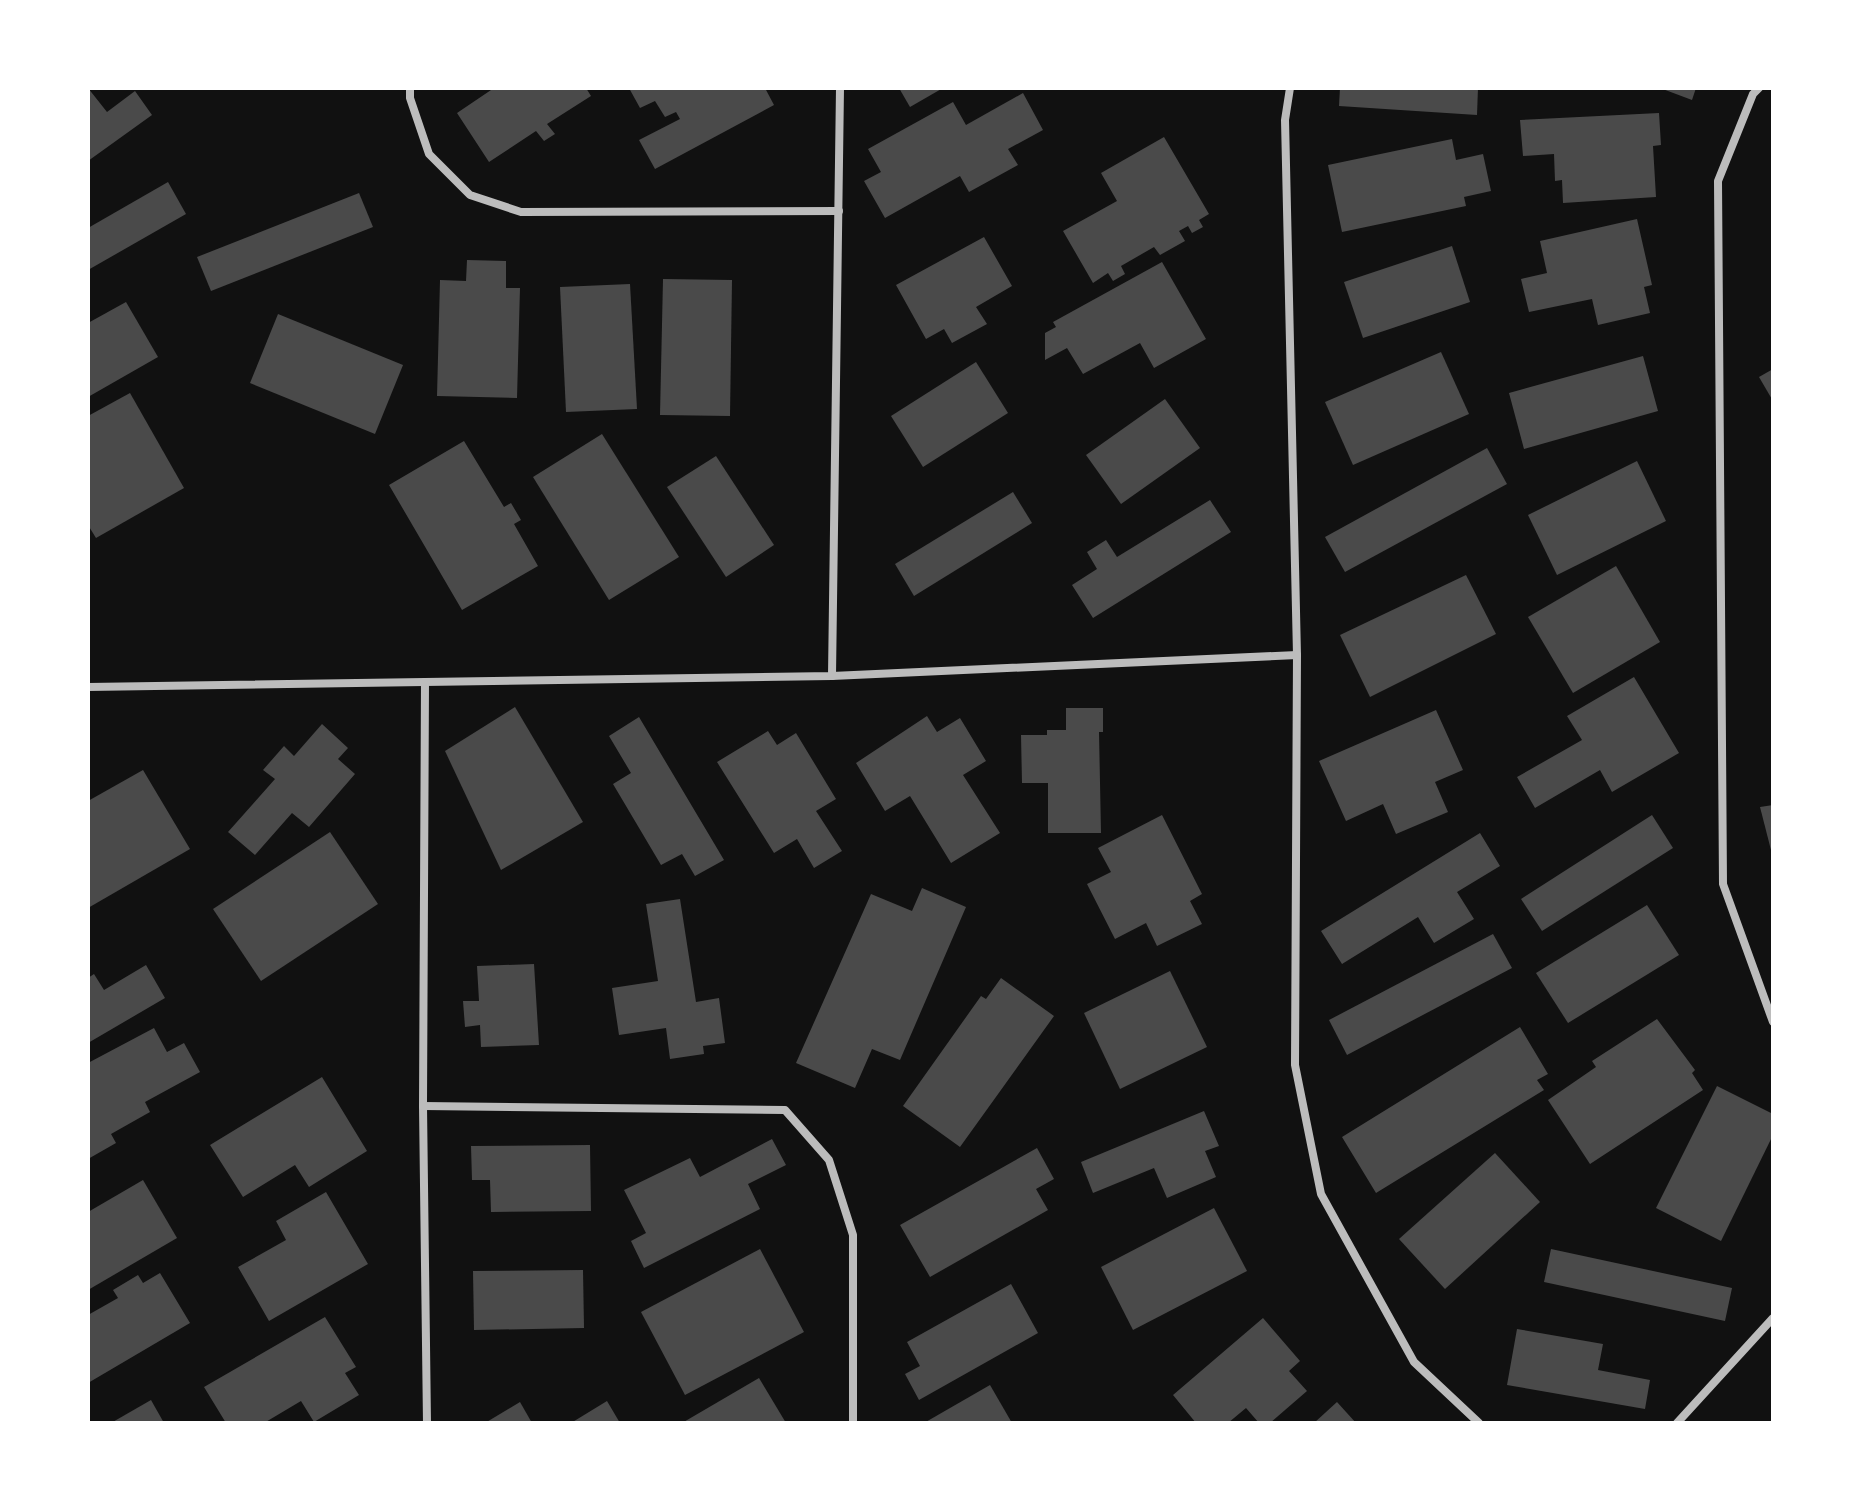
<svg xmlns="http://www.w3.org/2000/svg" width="1861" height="1511" viewBox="0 0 1861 1511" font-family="Overpass,sans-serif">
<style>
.building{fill:#4a4a4a}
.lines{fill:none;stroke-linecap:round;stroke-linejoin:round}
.minor{stroke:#bcbcbc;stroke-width:8}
</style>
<rect width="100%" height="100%" fill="#111"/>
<!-- building -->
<g class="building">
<path d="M88 88 107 112 135 91 152 115 88 161Z"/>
<path d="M494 88H586L591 96 547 124 555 134 544 141 536 131 489 162 457 113Z"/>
<path d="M629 88H765L774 105 655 169 639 140 680 119 676 112 665 117 655 101 640 108Z"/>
<path d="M899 88H943L910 107Z"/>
<path d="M1340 88H1478L1477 115 1339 106Z"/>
<path d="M1660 88H1696L1692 100Z"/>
<path d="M1023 93 1043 130 1008 149 1018 165 969 192 960 176 885 218 864 181 881 172 868 149 953 102 966 125Z"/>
<path d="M1659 113 1661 145 1653 146 1656 197 1563 203 1562 180 1555 181 1554 154 1523 156 1520 120Z"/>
<path d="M1164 137 1209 214 1199 220 1203 227 1192 233 1188 226 1179 231 1185 241 1160 255 1154 247 1121 266 1125 274 1113 281 1108 273 1093 283 1063 231 1117 201 1101 173Z"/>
<path d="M1452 139 1456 160 1483 154 1491 191 1464 197 1466 206 1342 232 1328 165Z"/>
<path d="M168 182 186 214 88 270V228Z"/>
<path d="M359 193 373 227 211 291 197 257Z"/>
<path d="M1637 219 1652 285 1644 287 1650 313 1598 325 1592 299 1529 312 1521 279 1547 273 1540 241Z"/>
<path d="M984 237 1012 286 976 307 987 324 952 343 944 329 926 339 896 285Z"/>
<path d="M1452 246 1470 302 1363 338 1344 282Z"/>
<path d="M467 260 506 261V288H520L517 398 437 396 440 280 466 281Z"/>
<path d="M1162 262 1206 339 1154 368 1140 343 1083 374 1067 348 1045 360V333L1056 327 1053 322Z"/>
<path d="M663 279 732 280 730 416 660 415Z"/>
<path d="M630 284 637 409 566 412 560 287Z"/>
<path d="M126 302 158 357 88 397V323Z"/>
<path d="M278 314 403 365 375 434 250 383Z"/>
<path d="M1441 352 1469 414 1353 465 1325 402Z"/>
<path d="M1643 356 1658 411 1524 449 1509 393Z"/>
<path d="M976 362 1008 413 923 467 891 416Z"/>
<path d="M1773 369V401L1759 377Z"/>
<path d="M130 393 184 488 96 538 88 525V416Z"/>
<path d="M1165 399 1200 448 1121 504 1086 455Z"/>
<path d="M602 434 679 557 609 600 533 477Z"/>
<path d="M464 441 504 507 511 503 521 520 514 524 538 566 462 610 389 485Z"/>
<path d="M1487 448 1507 484 1345 572 1325 537Z"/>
<path d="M716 456 774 545 726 577 667 487Z"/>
<path d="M1637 461 1666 521 1557 575 1528 515Z"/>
<path d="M1013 492 1032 523 914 596 895 564Z"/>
<path d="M1210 500 1231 532 1093 618 1072 585 1097 569 1087 552 1106 540 1117 557Z"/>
<path d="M1616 566 1660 642 1573 693 1528 617Z"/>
<path d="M1466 575 1496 634 1370 697 1340 635Z"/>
<path d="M1634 677 1679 753 1612 792 1600 770 1535 808 1517 777 1582 740 1567 716Z"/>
<path d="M515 707 583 822 501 870 445 751Z"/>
<path d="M1066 708H1103V732H1099L1101 833H1048V783H1022L1021 735H1047V730H1066Z"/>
<path d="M1436 710 1463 770 1435 782 1448 812 1396 834 1383 804 1346 821 1319 761Z"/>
<path d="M927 716 937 732 960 718 986 761 963 775 1000 833 951 863 910 796 885 811 856 763Z"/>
<path d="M639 717 724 860 695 876 682 854 661 865 613 784 631 773 609 736Z"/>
<path d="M322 724 348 748 338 759 355 774 309 827 292 813 255 855 228 832 275 779 263 770 284 746 294 756Z"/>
<path d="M768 731 777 745 796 733 836 799 816 811 842 851 814 868 797 839 774 853 717 762Z"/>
<path d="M143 770 190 849 88 908V801Z"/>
<path d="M1773 805V854H1772L1760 807Z"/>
<path d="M1162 815 1202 894 1190 901 1202 924 1157 946 1146 923 1115 939 1087 884 1111 872 1098 848Z"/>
<path d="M1652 815 1673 848 1542 931 1521 899Z"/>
<path d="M330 832 378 904 261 981 213 909Z"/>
<path d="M1480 833 1500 866 1457 892 1474 919 1434 943 1418 917 1342 964 1321 931Z"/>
<path d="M922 888 966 907 900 1060 872 1049 855 1088 796 1063 871 894 912 911Z"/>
<path d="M680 899 696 1002 719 998 725 1043 703 1046 704 1054 670 1059 666 1028 619 1035 612 988 658 981 646 904Z"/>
<path d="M1647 905 1679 955 1568 1023 1536 973Z"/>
<path d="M1493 934 1512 968 1347 1055 1329 1020Z"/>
<path d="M534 964 539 1045 481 1047 480 1025 465 1027 463 1001H479L477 966Z"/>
<path d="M146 965 165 998 88 1043V978L94 974 104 990Z"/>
<path d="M1170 971 1207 1047 1120 1089 1084 1013Z"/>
<path d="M1001 978 1054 1016 960 1147 903 1106 981 996 986 999Z"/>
<path d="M1657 1019 1695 1070 1692 1073 1703 1090 1590 1164 1548 1100 1596 1067 1592 1061Z"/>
<path d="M1520 1027 1548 1074 1537 1080 1544 1090 1376 1193 1342 1137Z"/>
<path d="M154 1028 167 1052 184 1043 200 1072 145 1102 150 1112 111 1134 116 1143 88 1159V1063Z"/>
<path d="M322 1077 367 1151 309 1187 295 1165 243 1197 210 1145Z"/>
<path d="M1717 1086 1773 1114V1135L1721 1241 1656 1208Z"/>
<path d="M1204 1111 1219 1146 1205 1151 1216 1177 1167 1198 1154 1168 1093 1193 1081 1162Z"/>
<path d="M772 1139 786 1165 748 1184 760 1209 644 1268 631 1241 646 1233 624 1190 690 1158 700 1177Z"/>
<path d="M590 1145 591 1211 491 1212 490 1180H472L471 1146Z"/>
<path d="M1037 1148 1054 1179 1036 1189 1048 1210 930 1277 900 1225Z"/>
<path d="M1495 1153 1540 1202 1445 1289 1399 1239Z"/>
<path d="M143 1180 177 1238 88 1290V1212Z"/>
<path d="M326 1192 368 1264 269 1321 238 1267 286 1240 276 1221Z"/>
<path d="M1214 1208 1247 1271 1133 1330 1101 1267Z"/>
<path d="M760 1249 804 1332 685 1395 641 1312Z"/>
<path d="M1551 1249 1732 1288 1725 1321 1544 1282Z"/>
<path d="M583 1270 584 1328 474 1330 473 1271Z"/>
<path d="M160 1273 190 1323 88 1383V1315L118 1298 113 1290 138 1275 143 1283Z"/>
<path d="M1011 1284 1038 1333 919 1400 905 1374 920 1366 907 1342Z"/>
<path d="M325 1317 356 1367 345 1373 359 1395 314 1422 301 1401 264 1423H226L204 1387Z"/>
<path d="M1263 1318 1300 1361 1289 1371 1307 1391 1270 1423H1259L1246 1408 1228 1423H1196L1173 1395Z"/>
<path d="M1517 1329 1603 1344 1598 1370 1650 1380 1645 1409 1507 1385Z"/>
<path d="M759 1378 786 1423H682Z"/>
<path d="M990 1385 1012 1423H924Z"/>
<path d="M151 1400 164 1423H111Z"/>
<path d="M607 1401 620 1423H571Z"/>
<path d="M520 1402 532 1423H485Z"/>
<path d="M1337 1402 1356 1423H1314Z"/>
</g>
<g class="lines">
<!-- minor -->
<g class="minor">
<path d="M410 88V98L429 154 470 195 521 212 839 211"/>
<path d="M1290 88 1285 120 1297 655 1295 1065 1321 1194 1414 1362 1479 1423"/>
<path d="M1759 88 1753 94 1718 181 1723 884 1773 1022"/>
<path d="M832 676 840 88"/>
<path d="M425 682 423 1106 427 1423"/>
<path d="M88 687 832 676 1297 655"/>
<path d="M423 1106 785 1110 829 1160 853 1235V1423"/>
<path d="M1677 1423 1773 1318"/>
</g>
</g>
<!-- border -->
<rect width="1861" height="1511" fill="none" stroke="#ffffff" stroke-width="180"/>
</svg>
